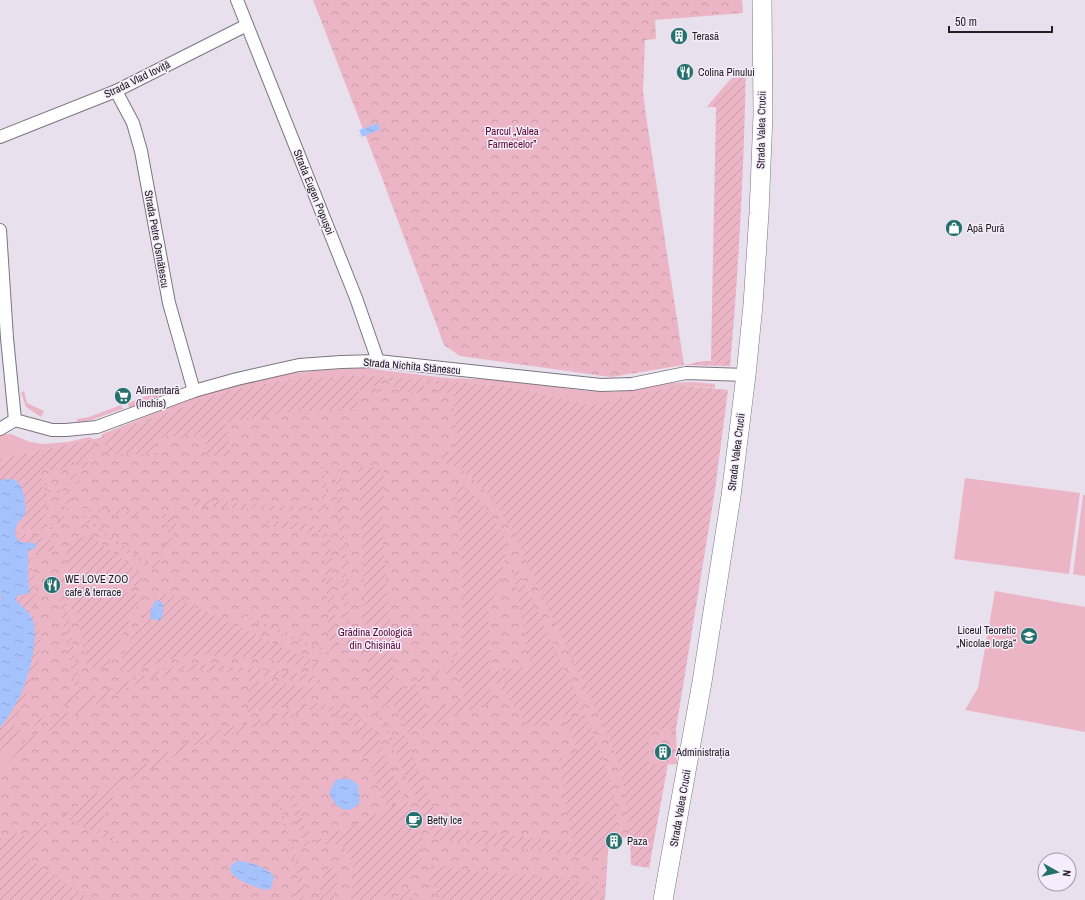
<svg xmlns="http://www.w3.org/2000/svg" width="1085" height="900" viewBox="0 0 1085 900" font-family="'Archivo Narrow',sans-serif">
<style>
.grass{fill:#ebb5c5}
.forest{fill:url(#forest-crowns)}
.garden{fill:url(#garden-furrows);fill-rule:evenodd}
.water{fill:url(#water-ripples)}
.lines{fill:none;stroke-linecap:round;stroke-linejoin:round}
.minor-casing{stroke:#7c7581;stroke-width:14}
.primary-casing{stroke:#7c7581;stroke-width:20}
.minor{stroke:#fff;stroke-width:12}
.primary{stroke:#fff;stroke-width:19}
.labels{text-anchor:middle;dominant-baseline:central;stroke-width:3;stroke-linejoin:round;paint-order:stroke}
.poi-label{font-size:11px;fill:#232025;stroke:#f5edfb;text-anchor:start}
.street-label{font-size:11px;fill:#232025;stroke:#f5edfb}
.park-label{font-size:11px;fill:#5b0730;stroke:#f5edfb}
</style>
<defs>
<pattern id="forest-crowns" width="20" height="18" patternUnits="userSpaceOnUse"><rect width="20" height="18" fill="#ebb5c5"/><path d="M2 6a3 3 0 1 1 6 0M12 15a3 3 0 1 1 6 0" fill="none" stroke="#c99ba9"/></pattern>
<pattern id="garden-furrows" width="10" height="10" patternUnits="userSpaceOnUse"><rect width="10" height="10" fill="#ebb5c5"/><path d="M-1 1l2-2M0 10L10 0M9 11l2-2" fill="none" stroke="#c99ba9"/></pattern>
<pattern id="water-ripples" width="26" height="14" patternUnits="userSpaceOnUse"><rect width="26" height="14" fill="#a6c2fd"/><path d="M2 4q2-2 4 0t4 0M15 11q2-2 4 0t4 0" fill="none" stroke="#8fa6d9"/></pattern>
</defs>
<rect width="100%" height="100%" fill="#e8e0ed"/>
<!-- grass -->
<g class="grass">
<path d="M364 368 447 378 503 380 587 391 615 392 671 383 692 382 715 384V388L680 385 590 405 506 386 364 375 290 379 226 391 101 437 102 434 216 389 277 375 324 370Z"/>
<path d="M24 391 27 403 44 411 41 417 26 407 21 393Z"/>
<path d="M158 392V397L129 408 128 403Z"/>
<path d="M121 405 123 409C107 413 93 422 77 422V419L89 417Z"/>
<path d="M0 434H11L30 442 43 444 68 442 89 437 93 439 0 459Z"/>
<path d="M965 478 1080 493 1069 574 954 559Z"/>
<path d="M1083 495H1085V576L1073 574Z"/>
<path d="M995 591 1085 607V732L965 710 978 688Z"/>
</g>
<!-- forest -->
<g class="forest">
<path d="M313 0H742L743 13 655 20 656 39 645 40 643 91 645 109 684 365 611 377 460 356 444 345 382 178Z"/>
<path d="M364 375 506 386 590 405 680 385 663 729H676L677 764 657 765 630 838 609 837 605 900H0V459L99 438 226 391 290 379Z"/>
</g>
<!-- garden -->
<g class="garden">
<path d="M746 67C744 167 739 266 730 366L684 365 703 361H711L716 107H707C719 92 730 78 746 67Z"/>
<path d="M364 375 506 386 590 405 680 385 728 390 715 490 676 729 649 730V765L668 764 649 868 631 865 630 838H628L626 795 619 764 609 739 578 672 514 535 497 506 483 488 462 470 441 461 442 453 454 450 452 440 457 439 456 421H453L454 393 439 392 440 385 425 383 423 393 393 390V381L382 380 381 393H378L374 385 370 390H358L359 410 299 411 226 422 231 456 206 455V436H157V455L107 454 103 436 226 391 290 379Z"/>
<path d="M93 439 95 450 84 469 82 470V463L68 462V470H41V483H71V474H80V480L77 484 42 485 45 490H72L74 493 59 527 55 529H24L16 528C18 522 23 516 25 511 28 500 21 489 17 481L9 479 0 480V459ZM47 492 71 494 55 527 44 526Z"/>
<path d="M322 467H325L326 508 323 512 194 506 195 500 322 509Z"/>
<path d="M358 467C367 467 376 465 384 471L383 541 394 675 397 679 371 698 369 691Z"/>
<path d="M341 468 351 661H348L336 483V475Z"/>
<path d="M454 480 459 483 482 502 491 514 504 537 507 547 499 590 488 604 491 672 530 666 513 567H517L583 709 527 728 518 705 512 707 503 682 490 685 495 701 408 734 393 703 378 710 393 740 405 735 441 828 572 842 559 759 578 751 565 720 585 714 606 765 614 795 619 837 610 836 608 851H602L601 858 434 839 374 706 403 686 405 689 415 683 427 713 464 698 455 671 418 683 417 678 454 666 453 652H461L463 599 456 483H454Z"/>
<path d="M82 508 144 512V516L84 511 83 515 152 566 168 537 167 521 161 518 162 513C169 516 177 519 177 528L157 566 153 568H148L85 521 81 516 80 511Z"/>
<path d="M268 521C285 522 322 520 330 537L337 648 334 655 325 654 236 613H240L330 652 323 533 267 526Z"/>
<path d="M15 532 49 539 54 542V550L31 555 37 605 29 608C33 616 39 624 40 633 44 656 24 703 13 724L22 732 76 694 59 600 65 599 81 694 23 733 21 732 0 750V728L21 692 25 682 33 649 34 637 31 617 16 600 17 596 28 594 29 588 28 553 34 543 21 542 15 536Z"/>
<path d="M79 536 92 537 97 540 142 574 143 581 138 585 129 586 74 579C69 576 69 571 68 565 66 553 65 540 79 536Z"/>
<path d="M81 587 131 593 142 596 107 666C99 673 93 669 86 663L74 599V593L77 588Z"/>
<path d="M162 592 168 594 321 665V668C308 668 295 664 282 662 251 658 219 654 188 656 169 657 135 674 120 671L119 668 124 652 154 596 157 593Z"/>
<path d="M197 664 282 671 317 676 321 681 319 683H315L260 675 259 681 317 688 316 690H312L313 696 270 709 248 713 249 672 183 670 136 684 77 713 26 746 0 768V761C55 717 125 670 197 664Z"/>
<path d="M315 703C331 704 363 716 374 729 378 735 380 742 383 749L364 758 359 751 361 741 358 731 354 724 331 712 316 708 194 745 129 782 138 768 200 735 256 721Z"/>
<path d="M385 755 404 796 384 805 370 762Z"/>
<path d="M124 775 98 828 118 839 116 843 62 816Z"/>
<path d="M294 793 310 844 406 800 414 816 422 838 421 859 418 869 412 877 378 900H351C354 885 357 852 338 845 334 843 327 844 322 844 316 844 310 844 304 846L289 794Z"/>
<path d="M279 798 294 851 302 870 303 888 306 889 302 900H294L298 881 296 867 277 799Z"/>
<path d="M50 821 28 858 92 900H0V839L5 842 20 831 26 838Z"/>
<path d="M432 866 598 883 600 885 599 891 605 892V900H441L429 880Z"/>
<path d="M333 868 336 869 338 877 334 900H319C321 889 320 879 327 869Z"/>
<path d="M407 889H415L412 900H392Z"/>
</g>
<!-- water -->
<g class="water">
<path d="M378 123 380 130 362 137 359 130Z"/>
<path d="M9 479C12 479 15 479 18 482 24 489 28 507 24 516 23 518 19 520 18 523 14 529 14 538 21 542L34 543 36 545V548L29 550 28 553V580L30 593 17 596 16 600C21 606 27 610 31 616 41 635 29 675 21 694 15 706 8 718 0 728V602L1 597 0 593V480Z"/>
<path d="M157 600 163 603V614L161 620H154L150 618C150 612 152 603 157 600Z"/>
<path d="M338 779H351L358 785 360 802C347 818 335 807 329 793L334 782Z"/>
<path d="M238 861C250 862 266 867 274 876L272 886 269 890C258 890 212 872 238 861Z"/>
</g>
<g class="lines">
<defs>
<g id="minor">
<path d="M237 0 356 298 378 361"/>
<path d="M116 91 133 123 141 151 169 303 194 391"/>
<path d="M0 137 116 91 247 25"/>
<path d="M0 230 7 338 15 420"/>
<path d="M15 420 52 430H66L97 427 194 391 237 379 299 365 341 362 378 361 601 385 632 384 686 373 746 375"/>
<path d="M0 429 15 420"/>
</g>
<path id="primary" d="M663 900 702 682 731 496 746 375 753 305 759 213 763 115 762 0"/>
</defs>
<!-- minor casing -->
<use href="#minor" class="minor-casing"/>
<!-- primary casing -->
<use href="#primary" class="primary-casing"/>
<!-- minor -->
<use href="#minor" class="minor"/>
<!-- primary -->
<use href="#primary" class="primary"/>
</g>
<!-- icons -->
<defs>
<symbol id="building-disc" viewBox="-11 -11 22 22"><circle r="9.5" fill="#25706f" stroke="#f5edfb"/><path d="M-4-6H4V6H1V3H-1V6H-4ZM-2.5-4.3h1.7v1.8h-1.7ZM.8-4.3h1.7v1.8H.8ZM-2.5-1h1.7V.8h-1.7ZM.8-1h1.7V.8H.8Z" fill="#fff"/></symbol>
<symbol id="restaurant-disc" viewBox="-11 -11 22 22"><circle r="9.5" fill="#25706f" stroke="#f5edfb"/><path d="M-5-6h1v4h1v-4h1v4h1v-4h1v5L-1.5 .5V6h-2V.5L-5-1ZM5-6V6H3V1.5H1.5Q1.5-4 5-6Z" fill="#fff"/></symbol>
<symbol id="shop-disc" viewBox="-11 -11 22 22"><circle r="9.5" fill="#25706f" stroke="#f5edfb"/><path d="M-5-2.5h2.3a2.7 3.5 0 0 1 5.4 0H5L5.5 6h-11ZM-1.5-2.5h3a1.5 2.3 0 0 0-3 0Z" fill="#fff"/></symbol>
<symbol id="supermarket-disc" viewBox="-11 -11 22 22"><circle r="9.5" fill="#25706f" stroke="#f5edfb"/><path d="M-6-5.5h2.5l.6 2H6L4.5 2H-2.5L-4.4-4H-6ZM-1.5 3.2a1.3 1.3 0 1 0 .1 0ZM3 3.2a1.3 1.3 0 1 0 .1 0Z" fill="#fff"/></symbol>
<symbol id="school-disc" viewBox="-11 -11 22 22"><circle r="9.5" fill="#25706f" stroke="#f5edfb"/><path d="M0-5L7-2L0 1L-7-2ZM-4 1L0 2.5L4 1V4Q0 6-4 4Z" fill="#fff"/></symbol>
<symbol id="cafe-disc" viewBox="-11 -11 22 22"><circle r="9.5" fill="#25706f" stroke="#f5edfb"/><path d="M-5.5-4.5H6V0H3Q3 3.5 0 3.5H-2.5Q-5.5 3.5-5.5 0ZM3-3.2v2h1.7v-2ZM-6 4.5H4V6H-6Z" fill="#fff"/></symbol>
</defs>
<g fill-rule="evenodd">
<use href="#building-disc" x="669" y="26" width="20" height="20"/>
<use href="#restaurant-disc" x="675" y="62" width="20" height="20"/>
<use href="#shop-disc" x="944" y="218" width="20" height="20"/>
<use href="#supermarket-disc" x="113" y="386" width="20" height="20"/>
<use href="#restaurant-disc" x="42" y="575" width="20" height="20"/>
<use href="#school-disc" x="1019" y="626" width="20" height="20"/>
<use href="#building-disc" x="653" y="742" width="20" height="20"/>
<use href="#cafe-disc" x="404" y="810" width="20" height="20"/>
<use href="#building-disc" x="604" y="831" width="20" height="20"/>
</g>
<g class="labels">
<!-- poi labels -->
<g class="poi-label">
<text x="692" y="36">Terasă</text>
<text x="698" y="72">Colina Pinului</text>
<text x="967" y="228">Apă Pură</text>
<text x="136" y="390">Alimentară<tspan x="136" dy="13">(închis)</tspan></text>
<text x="65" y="579">WE LOVE ZOO<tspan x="65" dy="13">cafe &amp; terrace</tspan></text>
<text x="1016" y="630" text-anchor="end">Liceul Teoretic<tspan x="1016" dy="13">„Nicolae Iorga“</tspan></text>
<text x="676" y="752">Administrația</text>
<text x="427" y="820">Betty Ice</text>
<text x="627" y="841">Paza</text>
</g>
<!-- street labels -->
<g class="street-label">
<text transform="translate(137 79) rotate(-26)">Strada Vlad Ioviță</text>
<text transform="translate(761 130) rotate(-89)">Strada Valea Crucii</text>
<text transform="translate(314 192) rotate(68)">Strada Eugen Popușoi</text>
<text transform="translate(157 239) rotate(80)">Strada Petre Osmătescu</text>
<text transform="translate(412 366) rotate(5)">Strada Nichita Stănescu</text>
<text transform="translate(736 452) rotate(-83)">Strada Valea Crucii</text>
<text transform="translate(680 808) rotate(-80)">Strada Valea Crucii</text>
</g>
<!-- park labels -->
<g class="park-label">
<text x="512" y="131">Parcul „Valea<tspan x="512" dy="13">Farmecelor”</tspan></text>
<text x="375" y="632">Grădina Zoologică<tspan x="375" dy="13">din Chișinău</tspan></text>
</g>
</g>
<!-- north arrow -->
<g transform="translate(1057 872) rotate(98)"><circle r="19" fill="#f5edfb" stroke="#a19ba5"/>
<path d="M0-3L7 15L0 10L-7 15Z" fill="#25706f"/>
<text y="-6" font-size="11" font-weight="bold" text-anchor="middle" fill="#232025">N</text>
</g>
<!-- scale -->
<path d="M949 26v6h103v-6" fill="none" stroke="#232025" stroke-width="2"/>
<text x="955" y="26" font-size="12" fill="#232025" stroke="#f5edfb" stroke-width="3" paint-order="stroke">50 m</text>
</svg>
